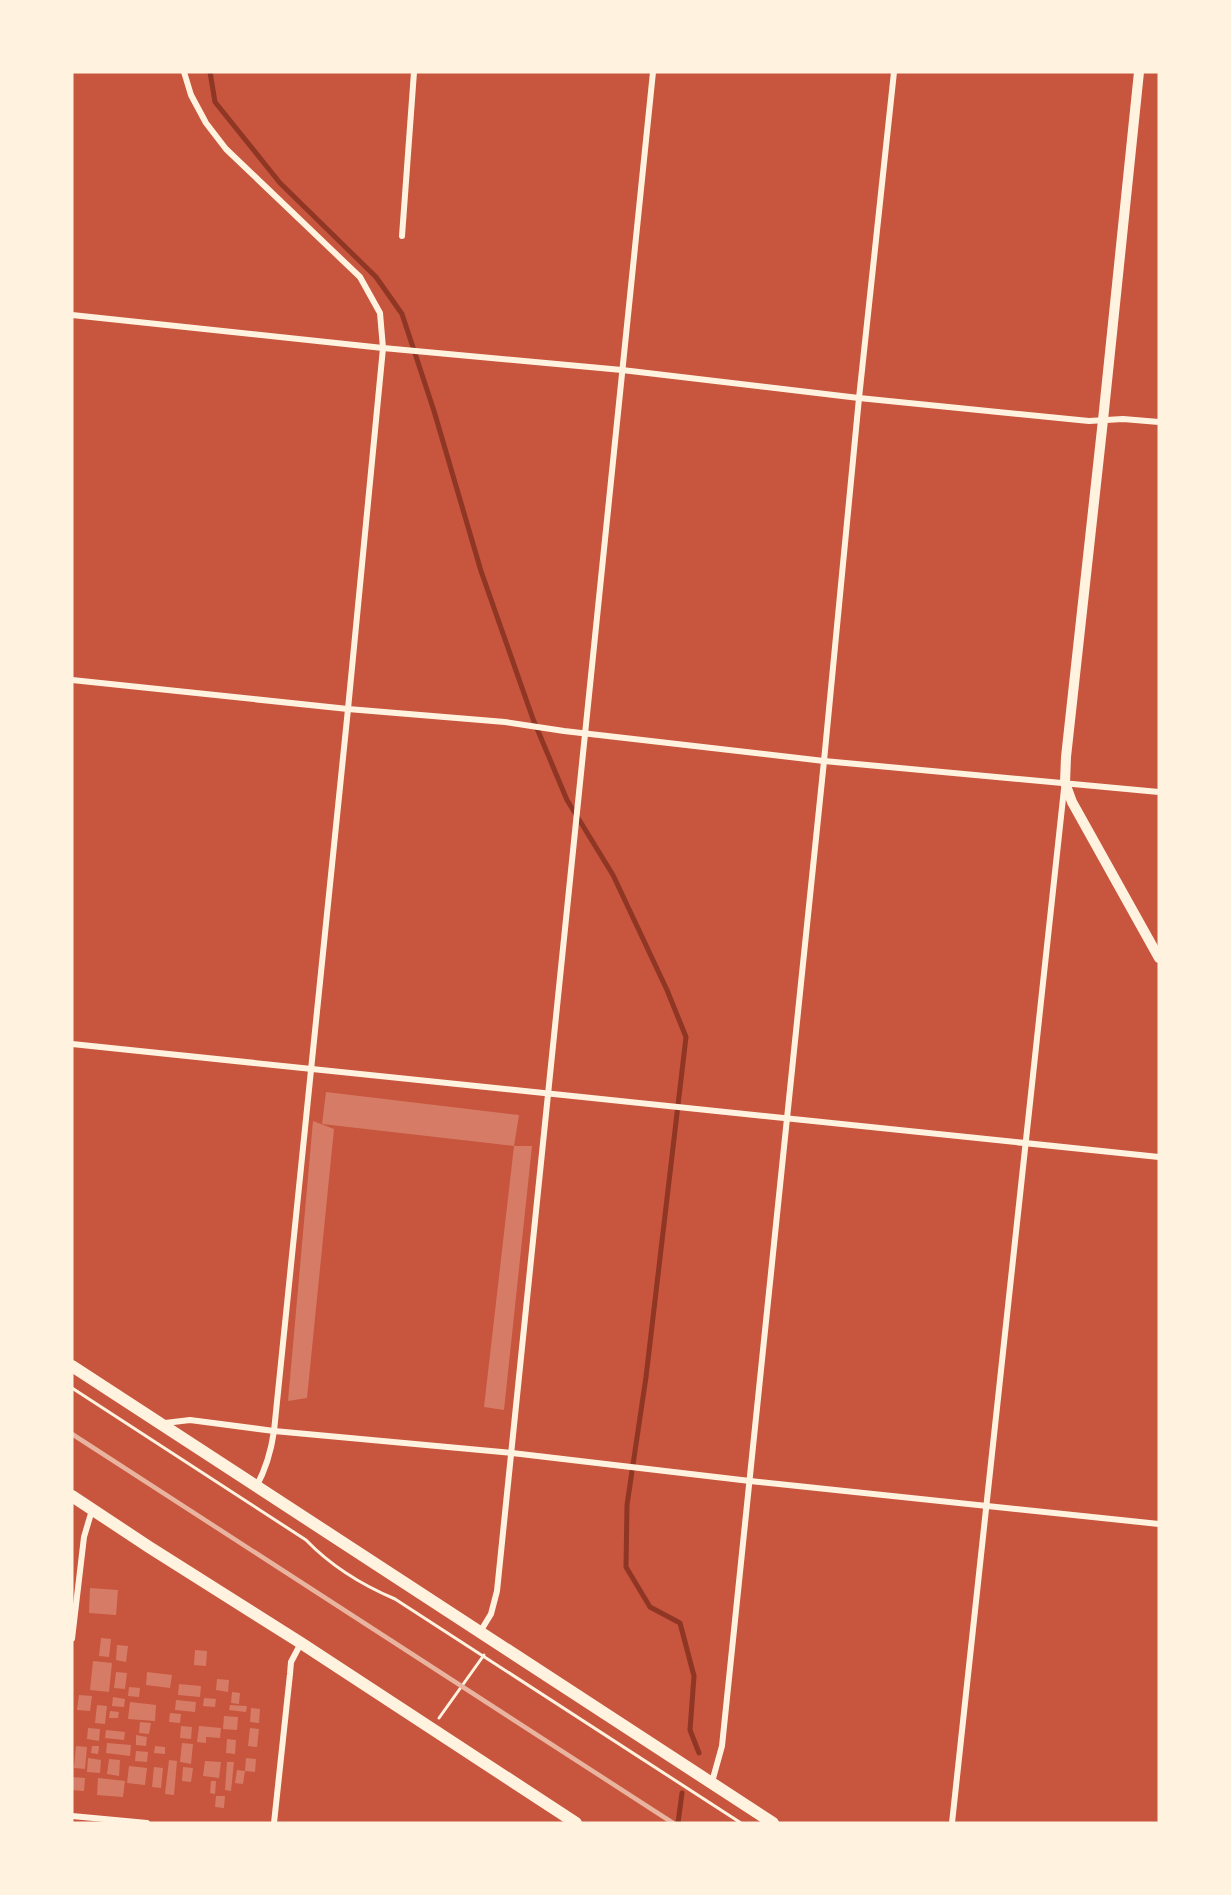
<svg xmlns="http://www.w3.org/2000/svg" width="1231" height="1895" viewBox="0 0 1231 1895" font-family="'Noto Sans',sans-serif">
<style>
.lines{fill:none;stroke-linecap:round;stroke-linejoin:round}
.stream{stroke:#8f3625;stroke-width:5}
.building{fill:#d67c66}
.path{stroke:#fff3e0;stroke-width:3}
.minor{stroke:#fff3e0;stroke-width:6}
.tertiary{stroke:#fff3e0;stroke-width:10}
.secondary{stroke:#fff3e0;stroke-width:12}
.primary{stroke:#fff3e0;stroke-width:12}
.rail{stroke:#e9b49f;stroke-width:4.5}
</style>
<rect width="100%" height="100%" fill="#c8553d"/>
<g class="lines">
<!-- stream -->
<g class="stream">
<path d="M210 72 215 102 280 183 376 277 402 314 434 411 481 571 533 719 567 800 613 875 667 990 686 1037 646 1377 627 1505 626 1567 650 1607 680 1623 694 1676 690 1730 699 1753"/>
<path d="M678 1823 682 1793"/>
</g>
</g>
<!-- building -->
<g class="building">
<path d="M326 1092 519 1115 514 1146 322 1124Z"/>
<path d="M313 1121 334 1129 307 1398 288 1401Z"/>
<path d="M514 1146H532L504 1410 484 1407Z"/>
<path d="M90 1588 118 1590 116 1615 89 1613Z"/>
<path d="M101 1638 111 1639 109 1657 99 1656Z"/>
<path d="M117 1645 128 1646 126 1662 116 1660Z"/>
<path d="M195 1650 207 1651 206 1666 194 1665Z"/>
<path d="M93 1661 112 1663 109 1692 90 1690Z"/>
<path d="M116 1672 127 1673 125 1689 114 1688Z"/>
<path d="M147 1672 172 1675 170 1688 146 1685Z"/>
<path d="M217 1679 229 1680 228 1692 216 1690Z"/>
<path d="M179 1684 201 1686 200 1697 178 1695Z"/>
<path d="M129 1687 140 1688 139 1697 128 1696Z"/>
<path d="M232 1692 240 1693 239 1704 231 1703Z"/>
<path d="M79 1695 92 1696 90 1711 77 1710Z"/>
<path d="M113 1697 125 1699 124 1707 112 1706Z"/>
<path d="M204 1698 216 1699 215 1707 203 1706Z"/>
<path d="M176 1700 196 1702 195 1712 175 1710Z"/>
<path d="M130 1702 156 1705 155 1721 128 1719Z"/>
<path d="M97 1705 107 1706 105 1724 95 1723Z"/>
<path d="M230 1705 247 1706 246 1712 229 1710Z"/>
<path d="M251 1708 260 1709 259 1723 250 1722Z"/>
<path d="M110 1711 119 1712 118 1718H109Z"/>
<path d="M170 1713 181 1714 180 1723 169 1722Z"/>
<path d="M224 1716 238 1717 237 1730 223 1729Z"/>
<path d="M140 1722 151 1723 149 1734 139 1733Z"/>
<path d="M181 1726 192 1727 191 1739 180 1738Z"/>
<path d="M199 1726 221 1728 220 1738 206 1737V1743L197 1742Z"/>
<path d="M88 1728 100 1729 99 1741 87 1739Z"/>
<path d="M250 1728 259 1729 257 1747 248 1746Z"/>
<path d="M106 1730 125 1732 124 1740 105 1738Z"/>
<path d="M136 1735 147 1737 146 1746 136 1745Z"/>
<path d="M227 1739 236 1740 235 1754 226 1753Z"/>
<path d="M107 1743 131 1745 130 1756 106 1753Z"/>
<path d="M182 1743 193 1744 191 1764 180 1762Z"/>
<path d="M76 1746 87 1747 85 1769 74 1768Z"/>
<path d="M92 1746H99L98 1754 91 1753Z"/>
<path d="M155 1746 165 1747V1754L154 1753Z"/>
<path d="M136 1751 148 1752 147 1762 135 1761Z"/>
<path d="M88 1758 101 1760 100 1773 87 1772Z"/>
<path d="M246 1758 256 1759 255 1772 245 1771Z"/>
<path d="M109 1759 120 1760 119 1776 107 1774Z"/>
<path d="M169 1760 177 1761 174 1795 165 1794Z"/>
<path d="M205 1761 221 1762 219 1778 203 1776Z"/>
<path d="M227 1762H234L231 1791 225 1790Z"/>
<path d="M129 1766 147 1768 145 1785 127 1783Z"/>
<path d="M154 1767 163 1768 161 1788 152 1787Z"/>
<path d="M183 1767 193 1768 191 1782 182 1781Z"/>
<path d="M237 1770 245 1771 243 1784 235 1783Z"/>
<path d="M72 1777 85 1778 84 1791 72 1790Z"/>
<path d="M98 1778 125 1781 123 1797 97 1795Z"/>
<path d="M211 1781H216L215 1794 210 1793Z"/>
<path d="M216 1796H225L224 1808 215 1807Z"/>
</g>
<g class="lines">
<!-- path -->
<g class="path">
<path d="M72 1388 306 1540C331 1566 362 1585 395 1599L741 1823"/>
<path d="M439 1718 484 1655"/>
</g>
<!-- minor -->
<g class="minor">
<path d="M184 72 191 95 206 123 226 149 360 277 380 313 383 348 348 709 274 1431C271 1452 266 1469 256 1487"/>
<path d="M402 236 414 72"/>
<path d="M72 315 383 348 622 370 859 398 1089 421 1123 419 1159 422"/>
<path d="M72 680 348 709 505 722 564 731 824 761 1159 792"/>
<path d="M72 1044 1159 1157"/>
<path d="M165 1423 190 1420 274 1431 512 1453 750 1481 1159 1524"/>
<path d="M480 1632 491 1614 497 1591 653 72"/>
<path d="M72 1639 84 1537 92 1510"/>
<path d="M712 1782 722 1746 824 761 859 398 894 72"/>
<path d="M72 1816 147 1823"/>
<path d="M274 1823 290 1674 291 1662 301 1643"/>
<path d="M952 1823C988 1478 1028 1134 1064 789"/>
</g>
<!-- tertiary -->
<path class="tertiary" d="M1139 72 1103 420 1066 757 1065 783 1072 802 1159 958"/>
<!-- secondary -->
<path class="secondary" d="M72 1496 149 1547 301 1643 576 1823"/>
<!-- primary -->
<path class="primary" d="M72 1366 773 1823"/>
<!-- rail -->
<path class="rail" d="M72 1434 673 1823"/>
</g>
<!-- border -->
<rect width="1231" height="1895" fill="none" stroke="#fff3e0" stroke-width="147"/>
</svg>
